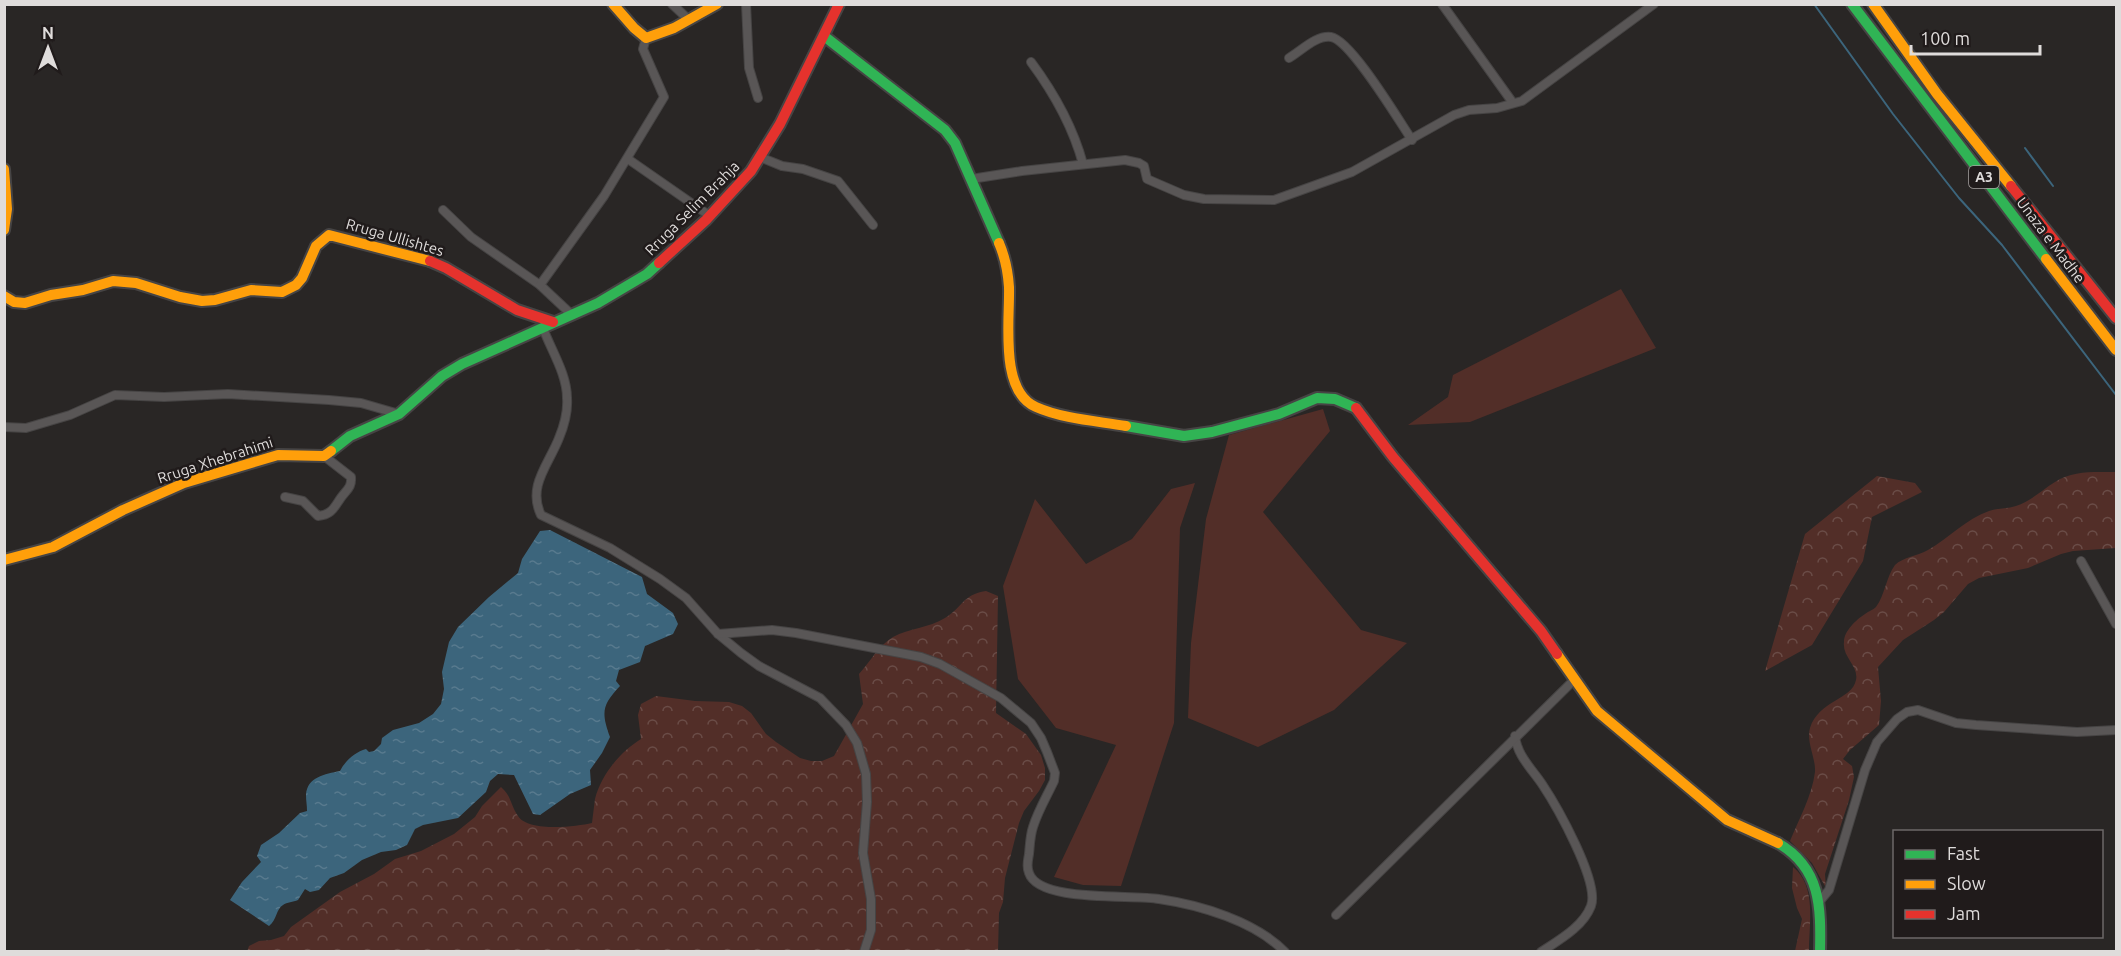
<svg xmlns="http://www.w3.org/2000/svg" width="2121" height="956" viewBox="0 0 2121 956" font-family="Ubuntu,sans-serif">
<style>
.green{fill:#522e28}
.forest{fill:url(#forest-crowns)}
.water{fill:url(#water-ripples)}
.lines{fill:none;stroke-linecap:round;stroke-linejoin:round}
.stream{stroke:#3c657c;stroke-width:2}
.street-casing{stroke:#464444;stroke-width:10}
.fast-casing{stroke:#464444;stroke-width:14}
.slow-casing{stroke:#464444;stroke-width:14}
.jam-casing{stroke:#464444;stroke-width:14}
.street{stroke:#595656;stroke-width:8}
.fast{stroke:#30b455;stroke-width:10}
.slow{stroke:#ff9f0a;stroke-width:10}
.jam{stroke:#e5322d;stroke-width:10}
.labels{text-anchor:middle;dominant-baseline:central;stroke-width:5;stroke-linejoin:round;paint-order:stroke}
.shield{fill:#201b1b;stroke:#a6a2a1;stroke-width:1.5}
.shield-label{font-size:14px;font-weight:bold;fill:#dfdcdb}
.street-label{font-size:15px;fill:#dfdcdb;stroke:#201b1b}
</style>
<defs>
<pattern id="forest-crowns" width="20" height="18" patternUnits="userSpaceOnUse" patternTransform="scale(1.5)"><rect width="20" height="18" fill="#522e28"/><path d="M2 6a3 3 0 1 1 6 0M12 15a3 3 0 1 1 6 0" fill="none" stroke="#6a4c47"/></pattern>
<pattern id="water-ripples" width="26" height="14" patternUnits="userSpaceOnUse" patternTransform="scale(1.5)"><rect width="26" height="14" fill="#3c657c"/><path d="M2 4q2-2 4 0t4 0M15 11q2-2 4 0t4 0" fill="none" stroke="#587a8e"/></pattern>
</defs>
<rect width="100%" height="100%" fill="#292625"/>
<!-- green -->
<g class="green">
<path d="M1621 289 1656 348 1470 422 1408 425 1448 397 1453 375Z"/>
<path d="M1323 409 1330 431 1263 512 1361 630 1407 643 1334 710 1258 747 1188 718 1191 643 1206 519 1229 435Z"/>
<path d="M1195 483 1180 528 1174 723 1121 886 1083 885 1054 877 1116 745 1056 728 1018 679 1003 586 1035 499 1086 564 1132 539 1171 489Z"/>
</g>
<!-- forest -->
<g class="forest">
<path d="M2116 472V548L2073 551 2061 554 2028 568 1979 578 1968 584 1944 612 1934 620 1903 640 1878 667 1881 701 1879 725 1850 750 1843 759 1852 766 1854 777 1849 800 1825 874 1826 888 1812 863 1790 841C1799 819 1812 796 1815 772 1816 758 1806 742 1810 728 1819 700 1852 700 1856 680 1859 666 1842 657 1844 642 1844 631 1856 620 1865 614 1869 611 1873 610 1876 607 1885 595 1886 577 1895 565 1903 557 1918 556 1928 550 1949 538 1966 519 1989 511 1998 508 2007 509 2016 506 2031 501 2042 490 2055 482 2073 470 2095 472 2116 472Z"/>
<path d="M1877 476 1915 483 1922 492 1872 517 1863 561 1812 645 1765 671 1805 534Z"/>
<path d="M986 591 998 596 996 713 1026 734 1041 755 1045 768V780L1039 791 1024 811 1019 823 1005 878 1003 902 999 913 998 951 247 952 249 946 259 941 271 940 284 936 291 927 340 892 374 874 395 859 421 851 454 834 475 817 482 806 501 787C512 797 510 804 518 816 528 832 575 827 592 823 593 815 594 807 595 799 601 775 620 752 641 739L638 715 641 704 656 696 695 701 729 702 742 706 751 713 766 734 776 742 800 758 811 761H822L834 756 863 704 859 674C870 662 879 645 893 637 909 628 929 628 945 618 963 607 962 595 986 591Z"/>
<path d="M1793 867C1817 886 1809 924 1809 951H1795L1802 919 1797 908 1792 888Z"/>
</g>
<!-- water -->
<path class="water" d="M550 530 642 577 647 594 673 613 678 624 673 634 645 646 640 662 619 670 616 681 620 686C602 705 601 712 610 737L602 753 590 770 591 785 570 794 540 815 533 814 514 775 498 774 490 781 486 792 458 818 423 825 415 829 407 845 396 850 381 852 362 860 344 873 330 878 319 890 310 892 305 889 298 900C293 902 287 902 283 905 276 909 277 920 269 926L230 900 242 882 261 862 257 856 261 845 279 833 300 813 307 811C307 805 306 801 306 795 307 777 325 774 340 771 345 761 355 752 366 749L369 752 374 751 381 744 382 738 393 730 419 723 433 714 441 704 444 689 442 672 449 642 458 627 489 597 518 573 522 559 540 531Z"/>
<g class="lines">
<!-- stream -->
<g class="stream">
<path d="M1814 4 1893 114 1959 198 2002 245 2116 395"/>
<path d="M2025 148 2053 186"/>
</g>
<defs>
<g id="street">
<path d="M672 4 688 19"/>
<path d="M746 4 749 68 758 98"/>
<path d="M1442 4 1513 103"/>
<path d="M1289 58C1301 51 1316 35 1331 37 1351 40 1399 121 1412 140"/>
<path d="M1031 62C1054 93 1073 127 1083 164"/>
<path d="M760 157 782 166 803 169 838 181 873 225"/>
<path d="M628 159 710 216"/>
<path d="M971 179 1022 171 1125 160 1139 163 1144 166 1147 179 1184 195 1204 199 1274 200 1352 172 1454 115 1469 110 1497 108 1522 101 1654 4"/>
<path d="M443 210 471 237 540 285 572 315"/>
<path d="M540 285 604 196 664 97 643 49 646 38"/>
<path d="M543 328C551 350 567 374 567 398 568 411 564 426 559 438 549 464 527 486 541 515L610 548 660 579 686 598 718 634 741 653 759 666 820 698 846 725 857 743 866 774 867 802 863 853 871 899V930L864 952"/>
<path d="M4 427 26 428 70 415 115 395 164 397 228 394 329 400 361 403 399 414"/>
<path d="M285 497 303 501 318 516C331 515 334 508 340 499 346 490 352 488 351 477L324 456"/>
<path d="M2081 561 2116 624"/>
<path d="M718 634 772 630 796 633 921 657 940 664 1001 698 1031 723 1041 738 1047 752 1055 773 1054 781C1047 796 1038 811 1033 827 1030 836 1030 845 1029 854 1028 861 1026 866 1029 873 1039 903 1132 894 1159 899 1200 905 1255 921 1285 952"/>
<path d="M1515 736C1517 755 1531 768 1542 784 1556 805 1600 882 1591 906 1583 927 1559 940 1541 952"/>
<path d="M1819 902 1829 890 1865 770 1877 742 1897 719 1907 712 1918 710 1956 723 1976 725 2077 732 2116 730"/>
<path d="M1336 915 1575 679"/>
</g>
<g id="fast">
<path d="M1852 4 2046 259"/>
<path d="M824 36 945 130 955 143 999 243"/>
<path d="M1126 426 1184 436 1212 432 1279 414 1317 398 1335 399 1356 408"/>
<path d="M331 451 350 436 399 414 442 376 462 364 598 303 647 274 659 263"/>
<path d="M1778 843C1821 868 1821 907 1820 952"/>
</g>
<g id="slow">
<path d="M613 4 634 28 646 38 674 28 717 4"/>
<path d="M1873 4 1937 94 2011 186"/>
<path d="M4 169 7 209 4 230"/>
<path d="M999 243C1005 257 1008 272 1009 287 1010 320 999 391 1036 407 1063 419 1097 421 1126 426"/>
<path d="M2046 259 2116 350"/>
<path d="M4 296 14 302 25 303 51 295 83 290 113 281 136 283 180 297 202 301 215 300 251 290 282 292 296 285 302 278 316 246 329 235 430 261"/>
<path d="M4 560 53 547 123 510 184 483 278 455 324 456 331 451"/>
<path d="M1557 654 1597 711 1727 820 1778 843"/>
</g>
<g id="jam">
<path d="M2011 186 2116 318"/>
<path d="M430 261 446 268 517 310 553 322"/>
<path d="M659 263 706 220 751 171 780 124 839 4"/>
<path d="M1356 408 1393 457 1541 631 1557 654"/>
</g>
</defs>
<!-- street casing -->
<use href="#street" class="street-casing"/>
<!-- fast casing -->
<use href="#fast" class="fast-casing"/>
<!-- slow casing -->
<use href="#slow" class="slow-casing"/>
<!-- jam casing -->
<use href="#jam" class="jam-casing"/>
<!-- street -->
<use href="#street" class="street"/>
<!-- fast -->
<use href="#fast" class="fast"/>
<!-- slow -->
<use href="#slow" class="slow"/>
<!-- jam -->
<use href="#jam" class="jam"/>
</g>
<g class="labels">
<!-- shield labels -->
<rect class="shield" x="1969" y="166" width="30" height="22" rx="4.5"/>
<g class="shield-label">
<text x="1984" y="177">A3</text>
</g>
<!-- street labels -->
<g class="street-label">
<text transform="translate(692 208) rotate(-45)">Rruga Selim Brahja</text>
<text transform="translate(395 237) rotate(16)">Rruga Ullishtes</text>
<text transform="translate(2051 240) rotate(53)">Unaza e Madhe</text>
<text transform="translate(215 460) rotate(-18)">Rruga Xhebrahimi</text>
</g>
</g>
<!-- border -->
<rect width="2121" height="956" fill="none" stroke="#dfdcdb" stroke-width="12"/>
<!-- legend -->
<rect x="1893" y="830" width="210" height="108" fill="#201b1b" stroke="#6c6868" stroke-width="1.5"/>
<rect x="1905" y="850" width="30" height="9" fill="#30b455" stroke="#6c6868" stroke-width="1.5"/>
<text x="1947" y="860" font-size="18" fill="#dfdcdb">Fast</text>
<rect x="1905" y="880" width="30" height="9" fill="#ff9f0a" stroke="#6c6868" stroke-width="1.5"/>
<text x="1947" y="890" font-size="18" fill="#dfdcdb">Slow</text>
<rect x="1905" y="910" width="30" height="9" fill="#e5322d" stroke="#6c6868" stroke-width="1.5"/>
<text x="1947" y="920" font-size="18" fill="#dfdcdb">Jam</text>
<!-- north arrow -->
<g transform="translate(48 48)" stroke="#201b1b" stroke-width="4.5" paint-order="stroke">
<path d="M0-4.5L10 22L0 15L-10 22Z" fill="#dfdcdb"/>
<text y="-9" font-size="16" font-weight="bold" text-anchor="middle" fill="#dfdcdb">N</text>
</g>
<!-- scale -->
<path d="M1911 45v9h129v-9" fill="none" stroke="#dfdcdb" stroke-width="3"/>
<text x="1920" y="45" font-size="18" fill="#dfdcdb" stroke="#201b1b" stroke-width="4.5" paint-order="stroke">100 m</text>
</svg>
